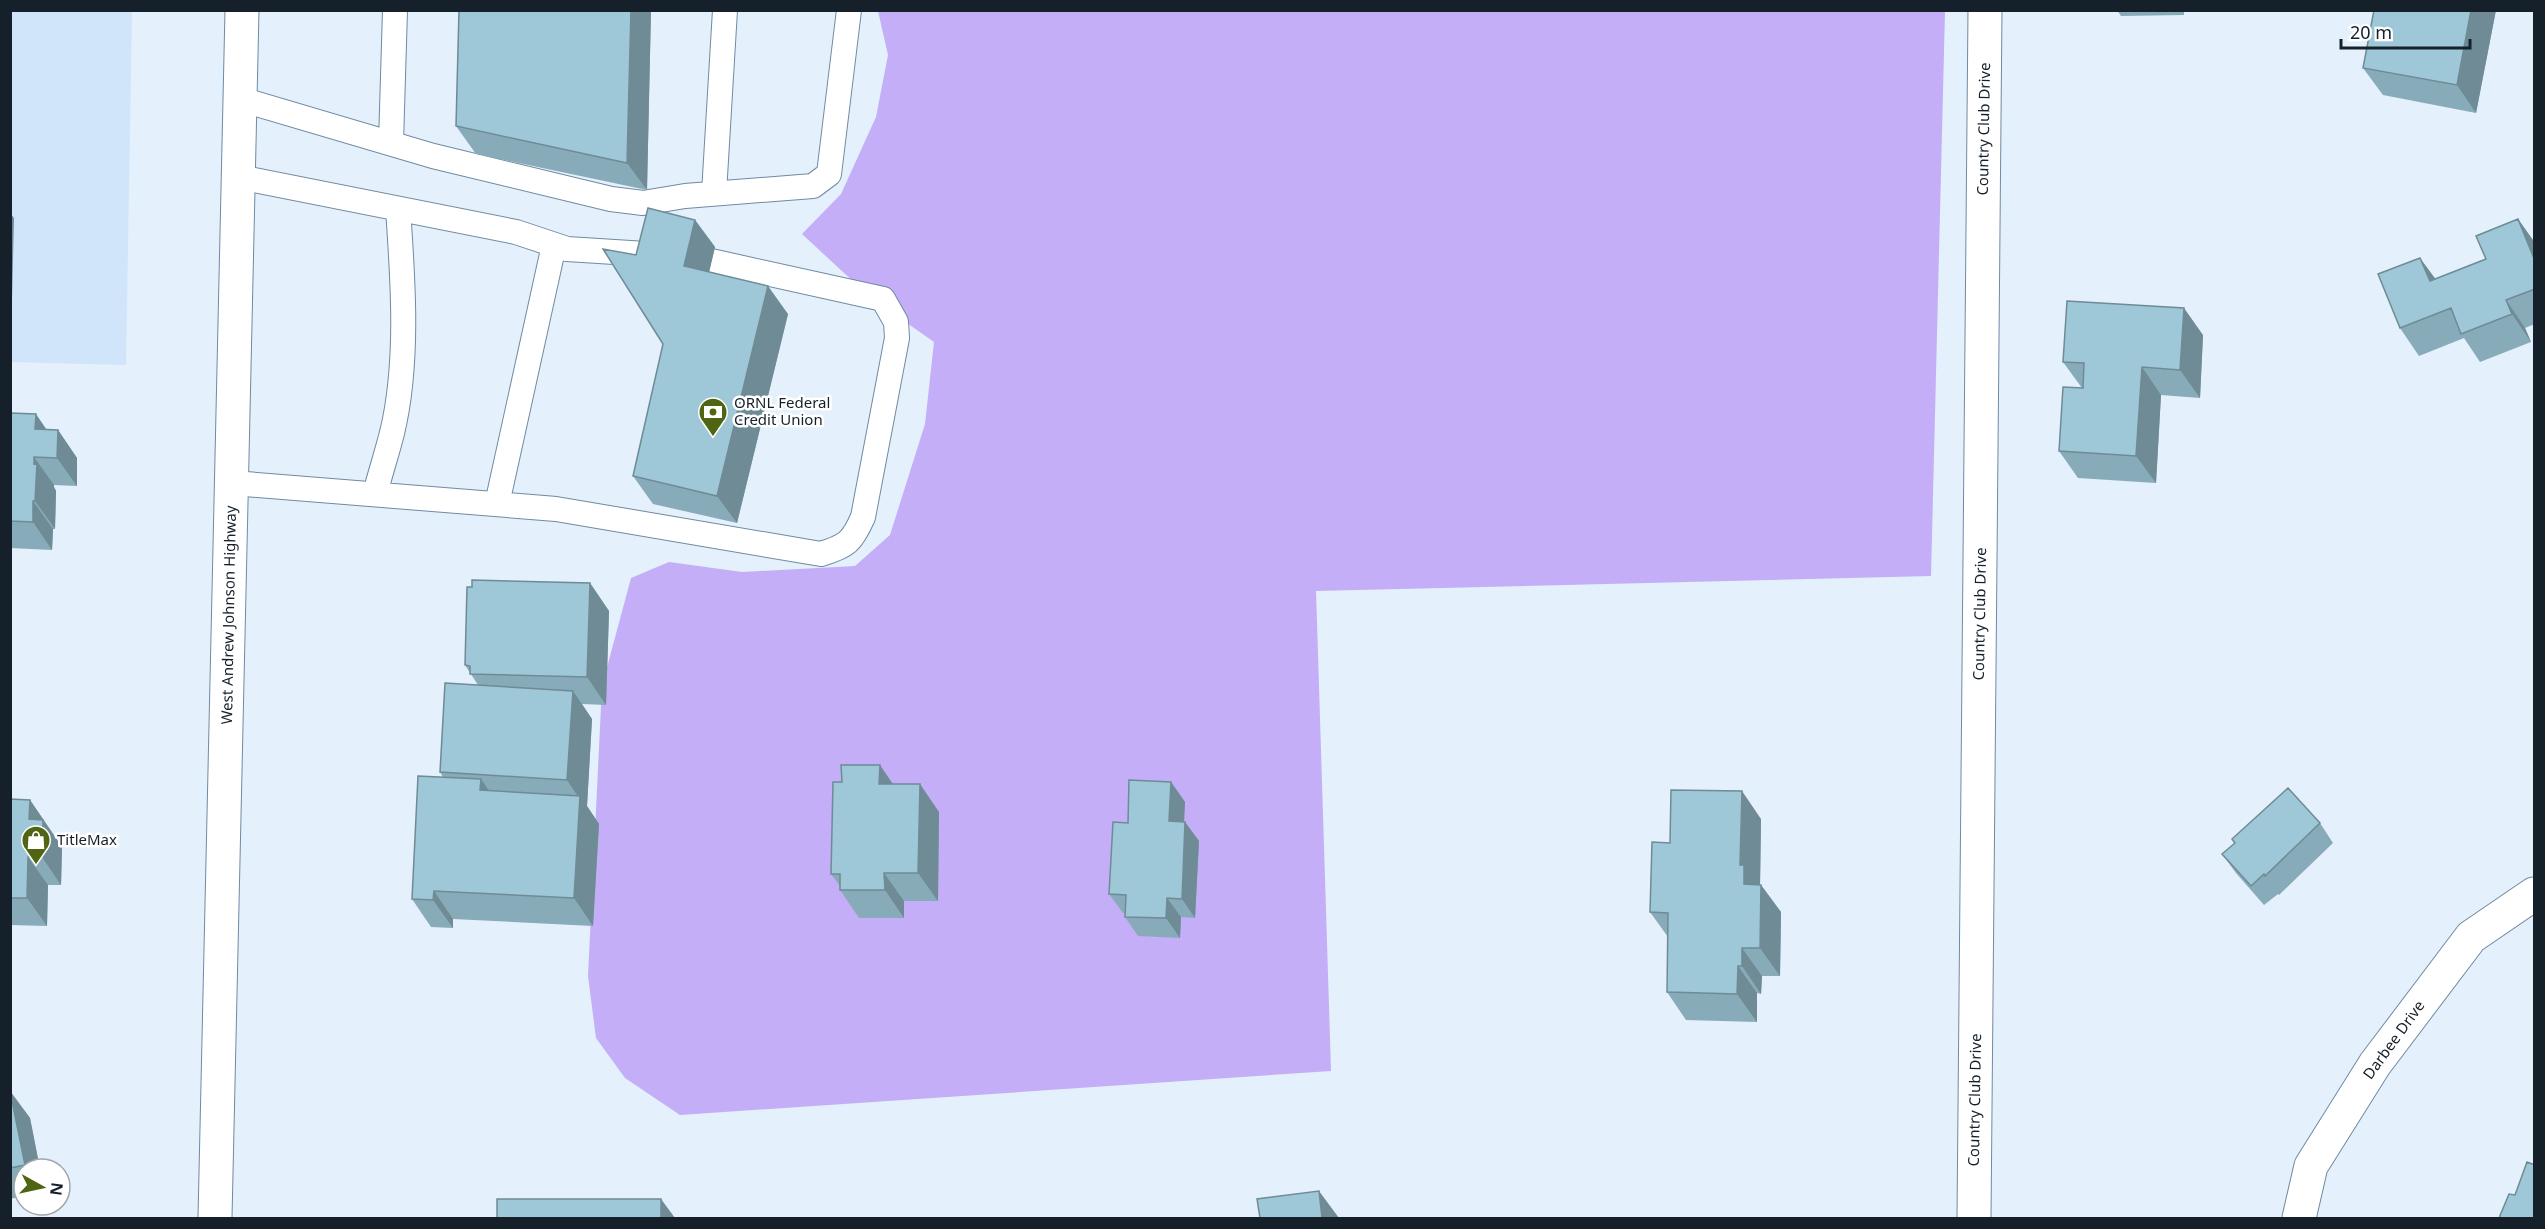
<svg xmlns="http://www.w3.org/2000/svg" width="2545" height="1229" viewBox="0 0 2545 1229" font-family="'Noto Sans',sans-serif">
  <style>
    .built { fill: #d0e5f9 }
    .forest { fill: #c3aef7 }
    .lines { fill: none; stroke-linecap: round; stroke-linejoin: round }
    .service-casing { stroke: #6f8aa3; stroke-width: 26 }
    .minor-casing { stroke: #6f8aa3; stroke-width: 35 }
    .secondary-casing { stroke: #6f8aa3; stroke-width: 35 }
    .service { stroke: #fff; stroke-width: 24 }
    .minor { stroke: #fff; stroke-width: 33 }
    .secondary { stroke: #fff; stroke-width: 33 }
    .wall { fill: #88abb9 }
    .shaded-wall { fill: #6f8b96 }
    .building { fill: #9ec7d7; stroke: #6f8b96; stroke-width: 1.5 }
    .labels { text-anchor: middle; stroke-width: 5; stroke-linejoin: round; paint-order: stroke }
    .street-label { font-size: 15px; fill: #15202a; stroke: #fff }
    .poi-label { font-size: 15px; fill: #15202a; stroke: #fff; text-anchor: start }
  </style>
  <rect width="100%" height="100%" fill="#e4f0fb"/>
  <path class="built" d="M11,11h121l-6,354 -115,-3z"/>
  <path class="forest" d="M878,11h1067l-14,565 -615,15 15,480 -651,44 -55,-37 -29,-40 -8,-62 14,-290 29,-108 38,-16 73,10 113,-6 35,-31 35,-111 9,-82 -64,-45 -68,-63 39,-40 35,-77 12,-62z"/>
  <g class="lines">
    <g class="service-casing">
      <path id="service" d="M240,99l193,57 178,43 32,4 42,-7 128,-10 16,-12 20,-164
        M391,143l4,-133
        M239,177l277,55 51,17 95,6
        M714,193l11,-183
        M233,483l323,26 265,45c26,-8 31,-12 42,-37l34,-179 -1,-16 -13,-23 -172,-38
        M375,494c5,-20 12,-41 17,-61 17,-70 11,-153 6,-224
        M497,504l57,-259"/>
    </g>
    <g class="minor-casing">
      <path id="minor" d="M1974,1218l11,-1208
        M2299,1218l12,-52 64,-102 96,-127 63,-43"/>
    </g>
    <g class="secondary-casing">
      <path id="secondary" d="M215,1218l27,-1208"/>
    </g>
    <use href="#service" class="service"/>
    <use href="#minor" class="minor"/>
    <use href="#secondary" class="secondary"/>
  </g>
  <path class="wall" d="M459,10h192l-4,180 -171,-36 -20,-28z
    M2117,10h67v5l-63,1z
    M2374,10h122l-20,103 -93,-18 -20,-27z
    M2518,219l17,24v81l-10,4 6,14 -51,20 -16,-24 -45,18 -19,-28 86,-69z
    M695,220l20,27 -6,25 79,42 -51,209 -84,-19 -20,-28 30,-132 -27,-89z
    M2203,335l-3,63 -39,-3 -5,88 -78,-5 -19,-27 23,-63 -19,-26z
    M10,413l37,17h11l19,28v28l-23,-1v2l2,4 -1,38h-2l-1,21 -42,-2z
    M590,583l19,28 -3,94 -24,-1 10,15 -5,87 12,18 -6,102 -140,-7v9l-22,-1 -19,-28 31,-122 -3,-5 38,-87 -13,-20z
    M1171,782l14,20 -1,20h1l14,19 -4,77 -14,-1 -1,21 -42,-2 -13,-19v-4h-2l-14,-19 19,-71z
    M893,784l46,28 -1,89h-34v17h-45l-19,-28v-4l-9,-12z
    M10,799l20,1 32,47 -1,38h-13l-1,41 -37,-1z
    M1761,819l-1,66h1l20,27 -1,64h-18l-1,18 -4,-1v29l-71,-2 -19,-28 1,-55 -18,-25z
    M2320,823l13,20 -54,52 -1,-1 -14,11 -28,-32 -14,-19 13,-11 -3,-4z
    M10,1091l20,27 10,51h-16v27l-14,3z"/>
  <path class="shaded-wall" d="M631,10h20l-4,180 -20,-27z
    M2471,10h25l-20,103 -19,-28z
    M10,213l4,5 -2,82 -2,-3z
    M2518,219l17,24v18z
    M695,220l20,27 -11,47 -20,-28z
    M2420,258l20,27 -10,-4z
    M768,286l20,28 -51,209 -20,-27z
    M2506,300l19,28 6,14 -19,-28z
    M2184,308l19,27 -3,63 -20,-28z
    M2142,367l19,28 -5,88 -20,-27z
    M36,414l19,28 -20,-13z
    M58,430l19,28v28l-20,-28z
    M34,457l20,28v2l2,4 -1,38 -20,-28z
    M33,501l20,28 -1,21 -19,-28z
    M590,583l19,28 -3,94 -19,-28z
    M573,691l19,28 -5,87 12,18 -6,102 -19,-28 5,-100 -12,-18z
    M880,765l19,28 -20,-9z
    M481,779l19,28 -20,-17z
    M1171,782l14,20 -2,39 -14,-20z
    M920,784l19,28 -1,89 -20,-28z
    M1742,791l19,28 -1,68 1,-2 20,27 -1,64 -20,-28 -16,-64 -4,-19z
    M30,800l32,47 -1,38 -19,-28 -13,-38z
    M1185,822l14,19 -4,77 -13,-19z
    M28,857l20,28 -1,41 -20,-28z
    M884,873l20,28v17l-19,-28z
    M434,891l19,28v9l-20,-28z
    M1167,898l14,19 -1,21 -14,-20z
    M1742,948l20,28 -1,18 -19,-28z
    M1738,966l19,27v29l-20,-28z
    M10,1091l20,27 10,51h-13l-2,-4z
    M1319,1191l20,27h-17z
    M661,1199l14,19h-14z"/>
  <path class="building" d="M459,10h172l-4,153 -171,-37z
    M2374,10h97l-14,75 -94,-17z
    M648,208l47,12 -11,46 84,20 -51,210 -84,-20 30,-132 -60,-95 33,6z
    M2518,219l17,42v28l-29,11 6,14 -51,20 -10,-26 -51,20 -22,-54 42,-16 10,23 56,-22 -10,-23z
    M2067,301l117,7 -4,62 -38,-3 -6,89 -77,-5 4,-64 20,1 1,-25 -21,-1z
    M10,413l26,1 -1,15 23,1 -1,28 -23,-1v7l3,-1 -2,38h-2v21l-23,-1z
    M472,580l118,3 -3,94 -117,-3v-8l-5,-1 2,-78h5z
    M445,683l128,8 -6,89 -127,-8z
    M841,765h39l-1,19h41l-2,89h-34l1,17h-45v-16h-9l2,-92h9z
    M418,776l63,3 -1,11 100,6 -6,102 -140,-7 -1,9 -21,-1z
    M1129,780l42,2 -2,39 16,1 -3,77 -15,-1 -1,20 -41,-1 1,-22 -17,-1 4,-72 15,1z
    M2288,788l32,35 -55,53 -1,-2 -13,12 -29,-32 13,-11 -3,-4z
    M1671,790l71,1 -2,74h4v19l17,1 -1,63h-18v18h-4l-1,28 -70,-2 1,-79 -18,-1 2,-70 18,1z
    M10,799l20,1 -1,19 14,1 -1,37h-14l-1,41h-17z
    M10,1091l15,74 -15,3z
    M2527,1162l8,3v53h-36l10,-24 6,1z
    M1319,1191l3,27h-62l-3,-19z
    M497,1199h164v19h-164z"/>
  <defs>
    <g id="bank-pin" transform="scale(1.5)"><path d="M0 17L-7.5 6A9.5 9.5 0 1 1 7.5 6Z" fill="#4f6513" stroke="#fff"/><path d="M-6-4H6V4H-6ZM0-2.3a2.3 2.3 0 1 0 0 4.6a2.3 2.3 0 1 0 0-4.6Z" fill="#fff"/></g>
    <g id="shop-pin" transform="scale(1.5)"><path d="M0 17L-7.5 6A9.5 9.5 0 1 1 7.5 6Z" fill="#4f6513" stroke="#fff"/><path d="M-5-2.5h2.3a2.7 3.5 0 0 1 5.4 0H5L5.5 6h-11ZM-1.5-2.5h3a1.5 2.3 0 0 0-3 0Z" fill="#fff"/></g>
  </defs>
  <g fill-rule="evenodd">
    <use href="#bank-pin" x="713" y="412"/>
    <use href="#shop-pin" x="36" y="840"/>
  </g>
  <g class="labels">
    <g class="street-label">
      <text transform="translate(1984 129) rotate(-89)" y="5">Country Club Drive</text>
      <text transform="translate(1980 614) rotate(-89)" y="5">Country Club Drive</text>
      <text transform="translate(229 615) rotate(-89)" y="5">West Andrew Johnson Highway</text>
      <text transform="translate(2394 1040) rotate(-54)" y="5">Darbee Drive</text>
      <text transform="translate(1975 1100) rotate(-89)" y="5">Country Club Drive</text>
    </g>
    <g class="poi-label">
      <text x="734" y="408">ORNL Federal<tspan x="734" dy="17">Credit Union</tspan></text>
      <text x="57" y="845">TitleMax</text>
    </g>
  </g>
  <rect width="2545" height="1229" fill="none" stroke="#15202a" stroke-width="24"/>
  <g transform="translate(42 1187) rotate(98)"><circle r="28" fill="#ffffff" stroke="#a1a6aa" stroke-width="1.5"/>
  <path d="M0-4.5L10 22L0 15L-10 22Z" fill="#4f6513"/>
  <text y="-9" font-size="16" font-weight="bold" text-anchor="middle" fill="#15202a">N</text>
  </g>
  <path d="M2341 39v9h129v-9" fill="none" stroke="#15202a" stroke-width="3"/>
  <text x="2350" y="39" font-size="18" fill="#15202a" stroke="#ffffff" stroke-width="4.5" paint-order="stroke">20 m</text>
</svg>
